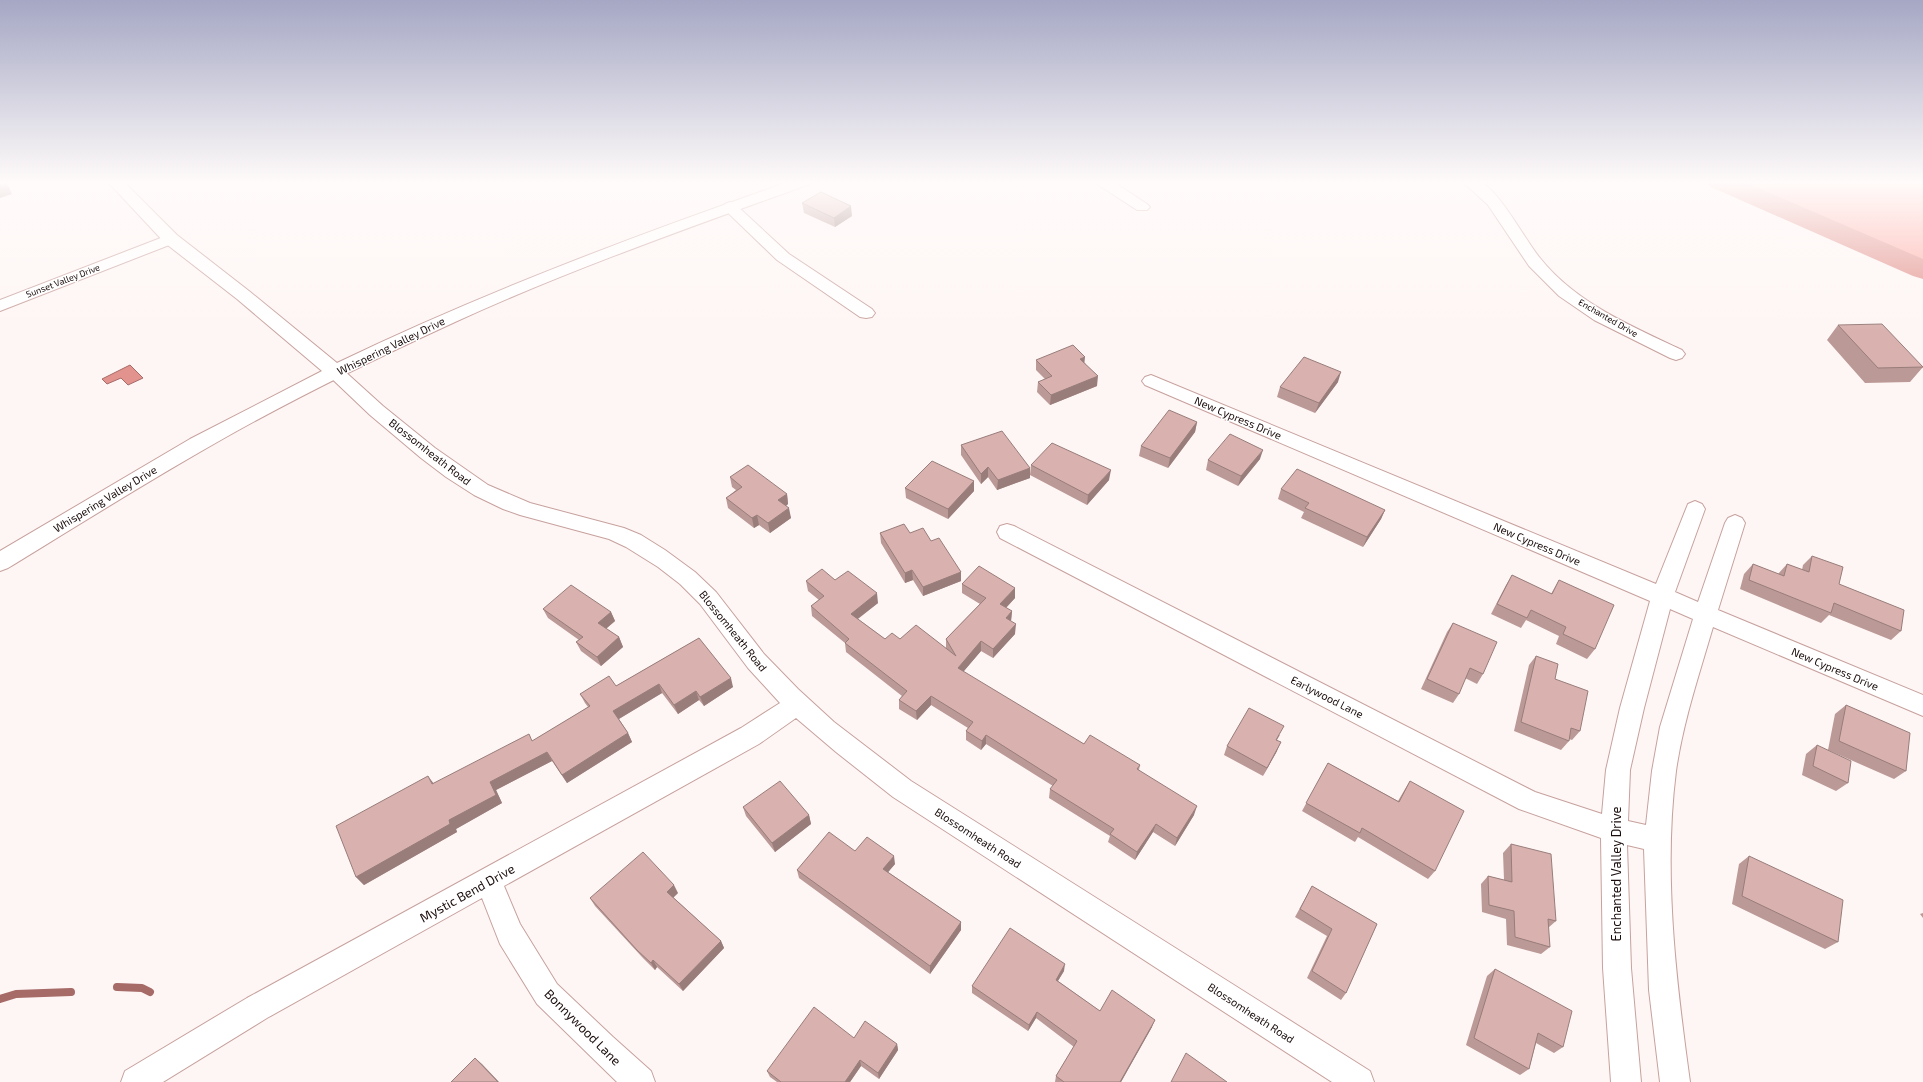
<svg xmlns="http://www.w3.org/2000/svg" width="1923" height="1082" viewBox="0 0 1923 1082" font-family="'Exo 2',sans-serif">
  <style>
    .forest { fill: #fdaca6 }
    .water { fill: #e2938e; stroke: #a66a67 }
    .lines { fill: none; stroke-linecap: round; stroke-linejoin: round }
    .stream { stroke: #a66a67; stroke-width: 8 }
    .river { fill: #e2938e; fill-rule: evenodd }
    .minor-casing { stroke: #c7a19d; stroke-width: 2 }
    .tertiary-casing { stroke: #c7a19d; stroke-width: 2 }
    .minor { fill: #fff; fill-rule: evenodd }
    .tertiary { fill: #fff; fill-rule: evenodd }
    .wall { fill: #bb9996 }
    .shaded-wall { fill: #987d7a }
    .building { fill: #d9b2af; stroke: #987d7a }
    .labels { text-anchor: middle; stroke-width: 3; stroke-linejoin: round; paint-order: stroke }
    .far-street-label { font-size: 9px; fill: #190c0b; stroke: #fff }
    .street-label { font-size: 11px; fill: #190c0b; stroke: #fff }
    .near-street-label { font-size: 13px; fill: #190c0b; stroke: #fff }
  </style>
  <rect width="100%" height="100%" fill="#fef6f5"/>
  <path class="forest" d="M1720,181h203v89z"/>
  <path class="water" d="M130,365l13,13 -15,7 -7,-7 -14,6 -5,-5z"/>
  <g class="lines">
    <path class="stream" d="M117,987l25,1 8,4
      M0,999l16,-5 55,-2"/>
    <path class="river" d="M1707,181h35l181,78v20l-10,-3 -202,-89z"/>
    <g class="minor-casing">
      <path id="minor" d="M1095,181h17l35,23 3,3 -3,3h-10l-40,-26z
        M1462,181c5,0 10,-1 15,0 20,4 49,61 63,77 36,45 91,68 142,92l3,4 -3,4 -6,2 -6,-2 -76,-38 -35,-24 -30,-30 -41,-61z
        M730,202l5,2 54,50 83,55 3,4 -3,4 -6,1 -6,-1 -83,-57 -52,-50 -3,-3 3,-3z
        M171,234l6,2 2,3 -2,3 -177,69v-11z
        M335,366l6,2 42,38 52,42 53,37 42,18 94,25 17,7 24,15 30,22 21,20 48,62 34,35 36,33 77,59 459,290 4,11h-42l-439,-285 -57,-45 -40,-34 -37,26 -255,142 16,38 37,60 56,53 38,34 4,11h-38l-80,-78 -37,-60 -18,-46 -215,120 -104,64h-42l4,-11 122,-73 494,-270 39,-25 -32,-35 -48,-64 -20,-20 -22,-17 -32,-20 -17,-8 -89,-24 -17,-6 -29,-14 -28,-18 -25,-19 -51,-43 -41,-39 -3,-4 3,-4z
        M1151,375l505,209 32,-80 7,-3 7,3 3,5 -30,83 23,10 27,-79 3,-5 7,-3 7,3 3,5 -27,87 205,85v21l-210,-89c-14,48 -30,95 -37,144 -13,101 0,210 14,311h-30l-11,-92 -5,-141 -17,-4 4,123 10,114h-30l-8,-114 -2,-130 -82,-29 -519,-271 -3,-6 3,-6 7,-2 7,2 521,266 67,22 4,-44 14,-62 30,-107 -505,-216 -3,-4 3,-4zM1670,609l23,10 -33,108 -8,44 -6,54 -18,-4 2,-51 14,-62z"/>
    </g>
    <g class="tertiary-casing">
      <path id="tertiary" d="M107,181h16l54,54 72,56 88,72c147,-71 300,-128 454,-182h22l-3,3c-119,43 -239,85 -355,138 -74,34 -148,70 -220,110 -77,43 -152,90 -227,136l-8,3v-20l190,-112 132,-68 -85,-72 -72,-56z"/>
    </g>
    <use href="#minor" class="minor"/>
    <use href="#tertiary" class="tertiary"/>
  </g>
  <path class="wall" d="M802,203l50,13 -17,11 -31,-14z
    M1838,325l85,42 -13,15 -45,1 -38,-43z
    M1036,360l49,3 12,23 -47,19 -13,-13 1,-10 7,-3 -9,-9z
    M1338,382l-23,31 -38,-16 3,-10z
    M1197,422l-2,10 -27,36 -29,-12 2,-10z
    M961,445l69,23v10l-33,12 -9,-13 -7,7 -20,-29z
    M1260,459l-22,27 -32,-16 2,-10z
    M1031,465l78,15 -22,25 -57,-30z
    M730,477l57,17 1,10 -2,2 5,12 -21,15 -11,-8 -5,3 -26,-20 -2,-10 10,-8 -4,-3z
    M974,481v10l-26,28 -42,-21 -1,-10z
    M1281,489l104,21 -4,9 -18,28 -62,-29 3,-6 -26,-13z
    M880,533h30l21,8 30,31v9l-38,15 -10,-16 -8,3 -24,-40z
    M1812,556l27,28 62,47 -10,9 -62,-25 -8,8 -81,-34 4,-15 9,-10 25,10 9,-10 15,6 1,-5z
    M1512,575l39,19 8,-14 36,69 -8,10 -31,-15 3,-8 -33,-16 -5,8 -30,-14 15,-29z
    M835,580l43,23 -20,16 27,20h15l46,9v-9l34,-35 -18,-11v-9l53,14 -9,10 6,3 -1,10 4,13 -22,24 -12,-7 -18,21 121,72 56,21 -1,5 55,45 -19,31 -22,-14 -18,28 -27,-18 2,-6 -61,-38 1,-9 3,-3 -67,-42 -5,6 -15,-10v-9l2,-3 -37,-23 -14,15 -18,-11v-9l3,-4 -56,-44 -1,-9 -33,-27 -1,-10 8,-6 -11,-9 -2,-10z
    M543,609l68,3 4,9 -9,8 13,8 4,10 -22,19 -20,-15 -5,-9 3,-2 -31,-22z
    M1453,623l30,51 -6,10 -12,-6 -6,16 -6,9 -32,-14 26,-57z
    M699,638l34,49 -29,19 -5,-6 -21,14 -16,-21 -43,26 9,14 4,9 -65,41 -15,-22 -56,29 6,13 -46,26 1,3 -93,53 -8,-8 78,-94 99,-42 55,-34 -3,-4 -5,-9 36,-8z
    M1536,656l19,23 25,52 -8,9 -3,-1v2l-8,9 -47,-19 15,-66z
    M1846,705l60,66 -12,8 -66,-29 7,-36z
    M1280,735l-3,5v11l-14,25 -39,-21 3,-9z
    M1817,745l31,38 -12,8 -34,-16 4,-21z
    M1328,763l70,38 7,-12 5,-8 25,90 -7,8 -70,-42 -3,5 -53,-31z
    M743,807l66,8 2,9 -36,28 -29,-36z
    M1511,844l45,77 -8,7 2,19 -9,7 -34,-9 -1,-26 -24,-7 -1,-28 7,-8 16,4 -1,-27z
    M855,851l40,13 -7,8 73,50v8l-31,44 -131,-96 -2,-8z
    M1749,856l89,86 -13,7 -93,-45 7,-40z
    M1312,886l65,38 -31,69 -5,7 -34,-22 20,-42 -32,-19z
    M678,893l-5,4 48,44 3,7 -41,43 -26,-24 -2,3 -13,-13 -47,-51 -5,-8z
    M1923,913v5l-3,-4z
    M1495,969l68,78 -9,6 -18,-10 -7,26 -9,6 -54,-30 21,-69z
    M1064,971l-6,10 42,30 52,16 -31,55h-66l1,-6 18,-29 -38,-29 -8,13 -56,-38v-7z
    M854,1038l43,6 1,6 -19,29 -18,-13 -11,16h-73l-7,-5 -3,-6z"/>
  <path class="shaded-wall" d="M3,181h3l6,13 -12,4v-12z
    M851,206l1,10 -17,11 -1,-9z
    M1085,357l-1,10 -4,-8z
    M1341,372l-3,10 -23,31 4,-10z
    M1098,376l-1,10 -47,19 1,-10z
    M1197,422l-2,10 -27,36 2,-10z
    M1263,450l-3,9 -22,27 3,-10z
    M988,467v10l-7,7v-10z
    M1030,468v10l-33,12 1,-10z
    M1111,470l-2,10 -22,25 1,-10z
    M974,481v10l-26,28v-10z
    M787,494l1,10 -8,6 -2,-10z
    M789,508l2,10 -21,15 -2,-10z
    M1385,510l-4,9 -18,28 4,-10z
    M757,515l2,10 -5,3 -2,-10z
    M912,570l1,10 -8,3v-10z
    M961,572v9l-38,15v-9z
    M1015,588v10l-15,16v-10z
    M877,593l1,10 -26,20 -1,-9z
    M1012,611l-1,10 -6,7 1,-10z
    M611,612l4,9 -13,11 -4,-9z
    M1016,624l-1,10 -22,24v-9z
    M619,637l4,10 -22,19 -4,-9z
    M981,641v10l-23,27v-10z
    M731,678l2,9 -29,19 -4,-9z
    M659,684l3,9 -45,27 -4,-9z
    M696,691l3,9 -21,14 -4,-9z
    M931,696v9l-14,15 -1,-9z
    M628,733l4,9 -65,41 -5,-8z
    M986,735v9l-5,6 1,-9z
    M1281,742l-4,9 -14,25 4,-8z
    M547,752l5,9 -56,29 6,13 -46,26 1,3 -93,53 -8,-8 93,-57 41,-38z
    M428,776l6,8h-2z
    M1197,806l-3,9 -19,31 2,-8z
    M809,815l2,9 -36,28 -3,-9z
    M1156,824l-3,8 -18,28 2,-8z
    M894,856l1,8 -11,13 -1,-8z
    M674,885l4,8 -7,7 -4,-8z
    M961,922v8l-31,44v-8z
    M721,941l3,7 -41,43 -4,-7z
    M653,960l4,7 -2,3 -4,-7z
    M1065,964l-1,7 -10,16 2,-7z
    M1037,1012l-1,6 -8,13 1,-6z
    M1155,1020l-3,7 -31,55h-1z
    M897,1044l1,6 -19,29 -1,-6z
    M475,1058l7,6 17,18h-1z
    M860,1060l1,6 -11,16h-5z"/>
  <path class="building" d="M0,181h3l2,4 -5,1z
    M821,192l30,14 -17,12 -32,-15z
    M1882,324l41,43 -45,1 -40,-43z
    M1073,345l12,12 -5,2 18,17 -47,19 -13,-13 14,-6 -16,-16z
    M1304,357l37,15 -22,31 -39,-16z
    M1169,410l28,12 -27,36 -29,-12z
    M1002,431l28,37 -32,12 -10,-13 -7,7 -20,-29z
    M1230,434l33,16 -22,26 -33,-16z
    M1052,443l59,27 -23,25 -57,-30z
    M932,461l42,20 -26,28 -43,-21z
    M748,465l39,29 -9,6 11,8 -21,15 -11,-8 -5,3 -26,-20 16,-11 -12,-10z
    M1297,469l88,41 -18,27 -62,-29 4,-5 -28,-14z
    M904,524l6,9 13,-5 8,13 8,-3 22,34 -38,15 -11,-17 -7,3 -25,-40z
    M1812,556l31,11 -4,17 65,26 -3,21 -67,-28 -3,10 -82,-33 4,-16 31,12 3,-12 22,8z
    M979,566l36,22 -15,16 12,7 -6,7 10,6 -23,25 -12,-8 -23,27 126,76 6,-9 50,30 -3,4 60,37 -20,32 -21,-14 -19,28 -27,-18 4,-5 -64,-40 7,-9 -71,-45 -4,6 -16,-10 7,-9 -42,-26 -15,15 -17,-11 8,-9 -62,-48 4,-4 -38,-33 13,-10 -18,-15 16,-12 13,11 13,-9 29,22 -26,21 34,25 7,-6 8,6 16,-14 40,31 -10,-17 40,-41 -24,-14z
    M1512,575l40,19 7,-14 55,25 -19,44 -32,-15 3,-7 -35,-17 -4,8 -30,-14z
    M571,585l40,27 -13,11 21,14 -22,20 -21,-15 7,-5 -40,-28z
    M1453,623l44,19 -14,32 -13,-6 -11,26 -32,-15z
    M699,638l32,40 -31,19 -4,-6 -22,14 -15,-21 -46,27 15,22 -66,42 -15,-23 -57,30 6,13 -47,25 1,4 -94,53 -20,-51 92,-50 4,8 97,-50 3,7 58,-35 -10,-12 29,-18 7,10z
    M1536,656l22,8 -3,15 33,12 -8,40 -9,-3 -2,13 -48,-19z
    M1846,705l64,28 -4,38 -67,-30z
    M1249,708l35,18 -8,14 5,2 -14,26 -40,-22z
    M1817,745l34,16 -3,22 -35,-17z
    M1328,763l71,39 11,-21 54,30 -29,60 -73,-43 -2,5 -54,-30z
    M780,781l29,34 -37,28 -29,-36z
    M829,832l26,19 12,-14 27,19 -11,13 78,53 -31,44 -133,-96z
    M1511,844l40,10 5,67 -8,-2 2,28 -35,-10 -1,-26 -25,-6 -1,-29 24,6z
    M643,852l31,33 -7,7 54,49 -42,43 -26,-24 -2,3 -14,-13 -47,-52z
    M1749,856l94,44 -5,42 -96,-46z
    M1312,886l65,38 -31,69 -34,-22 20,-42 -32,-20z
    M1010,928l55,36 -9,16 44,31 12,-21 43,30 -35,62h-56l-8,-6 21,-35 -40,-29 -8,13 -57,-39z
    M1495,969l77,42 -9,36 -25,-14 -9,36 -55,-31z
    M814,1007l40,31 11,-17 32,23 -19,29 -18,-13 -15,22h-64l-14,-11z
    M1186,1053l41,29h-56z
    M475,1058l23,24h-47z"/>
  <linearGradient id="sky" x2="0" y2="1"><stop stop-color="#a5a7c4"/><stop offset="0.55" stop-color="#fffbfa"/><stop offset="1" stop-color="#fffbfa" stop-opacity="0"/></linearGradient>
  <rect width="1923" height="332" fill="url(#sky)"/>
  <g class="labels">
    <g class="far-street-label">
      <text transform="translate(63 281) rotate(-21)" y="3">Sunset Valley Drive</text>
      <text transform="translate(1608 318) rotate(30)" y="3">Enchanted Drive</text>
    </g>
    <g class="street-label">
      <text transform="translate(391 346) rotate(-26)" y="4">Whispering Valley Drive</text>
      <text transform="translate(1238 418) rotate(23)" y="4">New Cypress Drive</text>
      <text transform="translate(430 452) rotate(38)" y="4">Blossomheath Road</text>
      <text transform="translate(105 499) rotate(-31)" y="4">Whispering Valley Drive</text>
      <text transform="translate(1537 544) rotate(23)" y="4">New Cypress Drive</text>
      <text transform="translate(733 631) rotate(51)" y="4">Blossomheath Road</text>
      <text transform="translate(1835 669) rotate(23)" y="4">New Cypress Drive</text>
      <text transform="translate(1327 697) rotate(27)" y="4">Earlywood Lane</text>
      <text transform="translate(978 838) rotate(33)" y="4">Blossomheath Road</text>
      <text transform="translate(1251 1013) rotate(33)" y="4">Blossomheath Road</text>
    </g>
    <g class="near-street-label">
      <text transform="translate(1616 874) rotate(-90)" y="5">Enchanted Valley Drive</text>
      <text transform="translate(467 893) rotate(-29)" y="5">Mystic Bend Drive</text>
      <text transform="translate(583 1027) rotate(45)" y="5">Bonnywood Lane</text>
    </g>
  </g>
</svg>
